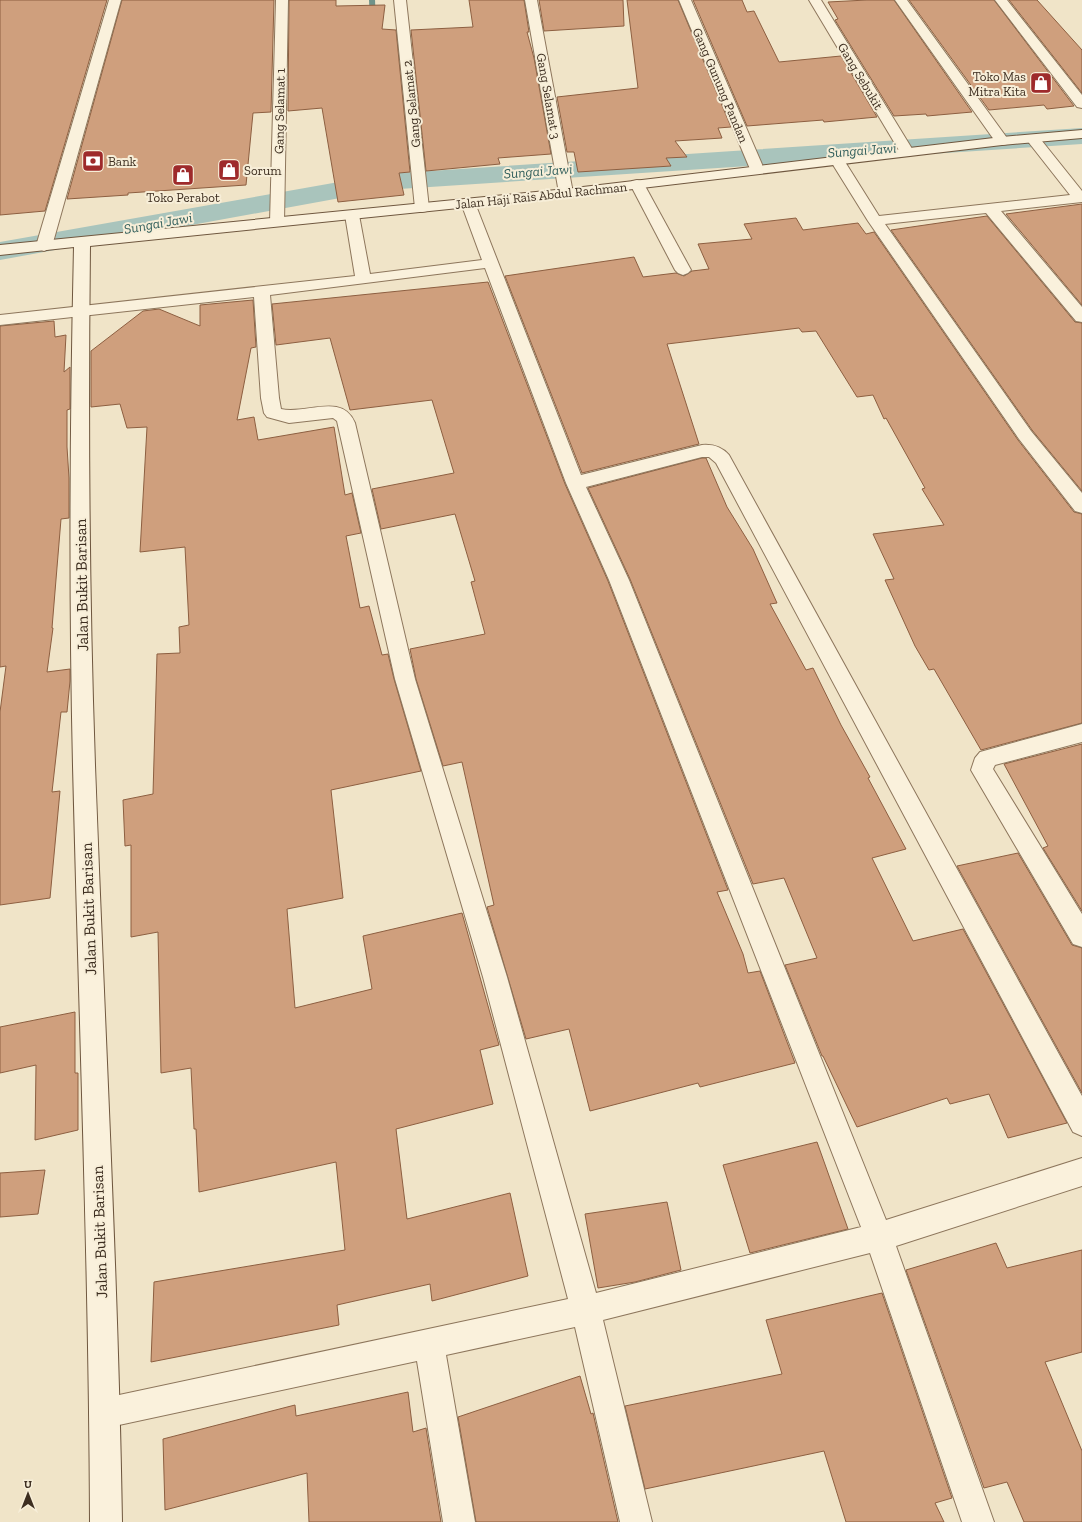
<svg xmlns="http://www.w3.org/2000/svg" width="1082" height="1522" viewBox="0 0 1082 1522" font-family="'Zilla Slab',serif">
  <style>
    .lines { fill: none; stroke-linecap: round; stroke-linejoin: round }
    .stream { fill: #6f938a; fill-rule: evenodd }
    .canal { fill: #a9c4bc; fill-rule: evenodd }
    .building { fill: #cf9f7d; stroke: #8d5f41 }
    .lane-casing { stroke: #8d765c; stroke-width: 2 }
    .street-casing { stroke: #8d765c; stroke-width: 2 }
    .secondary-casing { stroke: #6f573f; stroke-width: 2 }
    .lane { fill: #faf1dc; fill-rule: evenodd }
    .street { fill: #faf1dc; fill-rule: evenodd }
    .secondary { fill: #faf1dc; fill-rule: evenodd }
    .labels { text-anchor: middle; stroke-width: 4; stroke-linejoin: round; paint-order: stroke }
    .far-street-label { font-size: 13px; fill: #3d2e20; stroke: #f7eed8 }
    .far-poi-label { font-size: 13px; fill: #3d2e20; stroke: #f7eed8; text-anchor: start }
    .far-water-label { font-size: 14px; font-style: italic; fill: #2f5d5a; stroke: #f7eed8 }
    .street-label { font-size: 16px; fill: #3d2e20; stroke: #f7eed8 }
  </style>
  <rect width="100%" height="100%" fill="#f0e4c8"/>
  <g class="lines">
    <path class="stream" d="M369,0h6l1,21 -3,2 -3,-2z"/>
    <path class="canal" d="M1082,128v16l-698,46 -384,70v-18l384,-68z"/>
  </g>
  <path class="building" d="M0,0h107l-62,211 -45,4z
    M122,0h152l-3,112 -18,1 -7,72 -118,8v2l-61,4z
    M289,0h47v6l49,-1 -3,24 14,1 14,142 -11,1 5,22 -66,7 -16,-94 -34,3z
    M469,0h55l5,32h-2l7,26 17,96 -53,4 2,6 -74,7 -15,-141 62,-3z
    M539,0h84l1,26 -80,5z
    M627,0h51l53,127 -13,1 4,10 -47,3 12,16 -21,1 5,8 -93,6 -4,-20h-7l-10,-55 81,-9z
    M693,0h49l5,12 7,-1 25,51 62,-6 36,61 -53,5 -1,-2 -76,6z
    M867,0h27l78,112 -45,4 -1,-2 -32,2 -59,-96 3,-1 -10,-17z
    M909,0h85l80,106 -27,3 -3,-4 -55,5z
    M1009,0h28l45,50v43z
    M1082,204v101l-76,-91z
    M987,216l88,106 7,1v168l-50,-61 -141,-200z
    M796,218l7,12 55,-7 8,11 8,-2 144,208 56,72 8,2v209l-101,27 -47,-81 -5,1 -14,-24 -30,-66 9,-1 -21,-45 71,-9 -22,-36 3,-1 -39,-70 -2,1 -11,-24 -16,2 -41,-66 -14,1 -3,-4 -132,16 32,100 -117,29 -77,-197 129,-19 9,20 33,-4 8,3 8,-5 17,-2 -11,-25 54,-5 -8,-15z
    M488,282l77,202 43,97 120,309 -11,2 26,62 5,19 12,-2 35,92 -95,24 -2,-4 -108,28 -21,-82 -43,10 -39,-132 7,-2 -32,-143 -19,4 -27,-87 -6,-30 75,-15 -14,-52 4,-1 -20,-67 -74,15 -9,-40 82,-16 -22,-73 -82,10 -20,-72 -54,7 -4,-41z
    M253,300l3,47 -5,1 -14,72 17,-3 4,23 76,-13 11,68 7,-2 9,40 -15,3 14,72 9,-2 13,49 6,-1 6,25 27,92 -90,19 12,108 -56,11 8,99 77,-19 -9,-53 99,-23 37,132 -19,5 13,54 -97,25 11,90 103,-26 18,83 -96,25 -2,-17 -93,21 2,20 -188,37 3,-80 191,-32 -9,-88 -137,30 -3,-63h-2l-3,-61 -30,5 -3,-141 -27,5v-92l-6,1 -2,-46 30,-6 4,-140 23,-1 -1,-26 10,-2 -4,-78 -45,5 7,-125 -20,1 -7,-24 -29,3v-56l52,-40 16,-2 41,17v-21z
    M54,321l1,16 11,-2 -2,37 6,-5v42l-3,1v37l2,31v40l-8,1 -9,109h1l-6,44 23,-3v12l-3,31h-6l-9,80 8,-1 -10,107 -50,7v-193l6,-46 -6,1v-341z
    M702,458h4l21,49 26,42 24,54 -7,1 36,66 7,-2 28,57 29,52 -2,1 38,71 -34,9 41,83 50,-12 104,194 -59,15 -19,-44 -39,10 -3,-6 -90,29 -34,-71h-1l-37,-91 32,-7 -33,-80 -31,6 -123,-305 -42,-91z
    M1082,744v167l-39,-63 5,-2 -44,-82z
    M1018,853l54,92 10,3v145l-125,-227z
    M75,1012v61h3v57l-43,10 1,-75 -36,8v-46z
    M817,1142l31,87 -98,24 -27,-88z
    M45,1170l-7,44 -38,3v-44z
    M667,1202l14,68 -46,12 -37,6 -13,-74z
    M996,1243l11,25 75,-18v102l-37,10 37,89v71h-58l-17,-40 -23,6 -78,-218z
    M882,1293l70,205 -17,5 9,19h-98l-22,-71 -179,38 -20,-83 157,-32 -16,-54z
    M580,1376l11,38 2,-1 25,109h-142l-18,-105z
    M408,1392l5,40 13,-4 15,94h-132l-2,-49 -142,37 -2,-71 132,-34 1,11z"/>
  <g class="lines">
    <g class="lane-casing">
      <path id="lane" d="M637,180l5,1 2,3 47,86 -3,3 -5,2 -5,-2 -3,-3 -45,-86 2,-3z"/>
    </g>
    <g class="street-casing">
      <path id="street" d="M109,0h12l-69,246 -3,3 -5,2 -5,-2 -3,-3z
        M276,0h12l-4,222 -2,3 -5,1 -5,-1 -2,-3z
        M394,0h12l23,208 -2,3 -5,1 -5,-1 -2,-3z
        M525,0h12l36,193 -2,3 -5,1 -5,-1 -2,-3z
        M679,0h12l73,169 -2,3 -5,1 -5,-1 -2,-3z
        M809,0h12l93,152 -2,3 -5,1 -5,-1 -2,-3z
        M895,0h12l100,138 2,3 -2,3 -5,1 -5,-1z
        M995,0h12l75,95v13l-5,-1z
        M1033,135l5,1 44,55v11l-81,9 81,96v15l-6,-1 -90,-108 -101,11 146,207 51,62v20l-7,-2 -56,-72 -151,-218 -38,-61 2,-3 5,-1 5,1 37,59 191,-21 -44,-56 2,-3z
        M468,199l5,1 2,3 106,272 121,-30c11,-1 20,2 27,10l353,641v40l-9,-4 -357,-669 -7,-6h-7l-116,30 43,93 257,640 196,-62v28l-186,60 98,276h-32l-92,-269 -267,67 49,202h-32l-45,-195 -129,28 29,167h-32l-26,-161 -312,67 -11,-4 -4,-11 4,-11 11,-4 463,-99 -85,-322 -88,-298 -58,-258 -4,-3 -44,5 -22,-6 -3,-4 -3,-15 -7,-101 -254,28v-10l355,-39 -10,-61 2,-3 5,-1 5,1 2,3 11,59 112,-14 -21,-57 2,-3zM485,268l81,215 43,97 252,647 -265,66 -89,-316 -92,-298 -60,-256c-13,-31 -49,-8 -74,-14l-2,-11 -9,-103z
        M1082,724v18l-87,23 -2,4 89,145v33l-9,-3 -102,-174 4,-12 5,-6z"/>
    </g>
    <g class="secondary-casing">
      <path id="secondary" d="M1082,130v8l-80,7 -436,52 -476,49c-2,173 -1,346 5,519 9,252 23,505 27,757h-32c-1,-252 -11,-504 -17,-756 -4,-173 -3,-346 1,-519l-74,8v-10l566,-56 436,-52z"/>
    </g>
    <use href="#lane" class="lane"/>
    <use href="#street" class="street"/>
    <use href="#secondary" class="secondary"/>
  </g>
  <defs>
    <g id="shop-square" transform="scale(1.15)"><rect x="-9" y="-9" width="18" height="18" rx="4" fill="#9e2a2b" stroke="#f7eed8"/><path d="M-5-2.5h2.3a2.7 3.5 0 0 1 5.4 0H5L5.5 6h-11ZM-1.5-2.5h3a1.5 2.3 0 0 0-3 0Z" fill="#fff"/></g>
    <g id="bank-square" transform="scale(1.15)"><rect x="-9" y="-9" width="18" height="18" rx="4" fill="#9e2a2b" stroke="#f7eed8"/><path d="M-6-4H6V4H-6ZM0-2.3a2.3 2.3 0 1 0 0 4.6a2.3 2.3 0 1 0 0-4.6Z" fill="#fff"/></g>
  </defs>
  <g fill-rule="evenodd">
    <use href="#shop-square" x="1041" y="83"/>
    <use href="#bank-square" x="93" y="161"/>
    <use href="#shop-square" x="229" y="170"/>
    <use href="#shop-square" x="183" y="175"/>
  </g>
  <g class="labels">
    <g class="far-street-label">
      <text transform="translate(861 76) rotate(59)" y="5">Gang Sebukit</text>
      <text transform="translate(721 85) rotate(67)" y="5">Gang Gunung Pandan</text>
      <text transform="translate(549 96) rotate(80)" y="5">Gang Selamat 3</text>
      <text transform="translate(411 104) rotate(-96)" y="5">Gang Selamat 2</text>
      <text transform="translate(279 111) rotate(-89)" y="5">Gang Selamat 1</text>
      <text transform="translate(541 195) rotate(-6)" y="5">Jalan Haji Rais Abdul Rachman</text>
    </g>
    <g class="far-poi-label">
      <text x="1026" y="81" text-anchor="end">Toko Mas<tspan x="1026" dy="15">Mitra Kita</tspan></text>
      <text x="108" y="166">Bank</text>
      <text x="244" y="175">Sorum</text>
      <text x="183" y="202" text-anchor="middle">Toko Perabot</text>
    </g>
    <g class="far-water-label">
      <text transform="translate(862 150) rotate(-4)" y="5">Sungai Jawi</text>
      <text transform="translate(538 171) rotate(-4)" y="5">Sungai Jawi</text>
      <text transform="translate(158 223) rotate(-10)" y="5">Sungai Jawi</text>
    </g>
    <g class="street-label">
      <text transform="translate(81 585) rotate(-91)" y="6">Jalan Bukit Barisan</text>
      <text transform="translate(88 909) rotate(-92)" y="6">Jalan Bukit Barisan</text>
      <text transform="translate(99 1232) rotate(-92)" y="6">Jalan Bukit Barisan</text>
    </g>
  </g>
  <g transform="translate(28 1494)" stroke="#f7eed8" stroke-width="3" paint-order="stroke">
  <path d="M0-3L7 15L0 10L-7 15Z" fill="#3d2e20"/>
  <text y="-6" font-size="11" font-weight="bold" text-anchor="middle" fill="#3d2e20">U</text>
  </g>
</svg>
